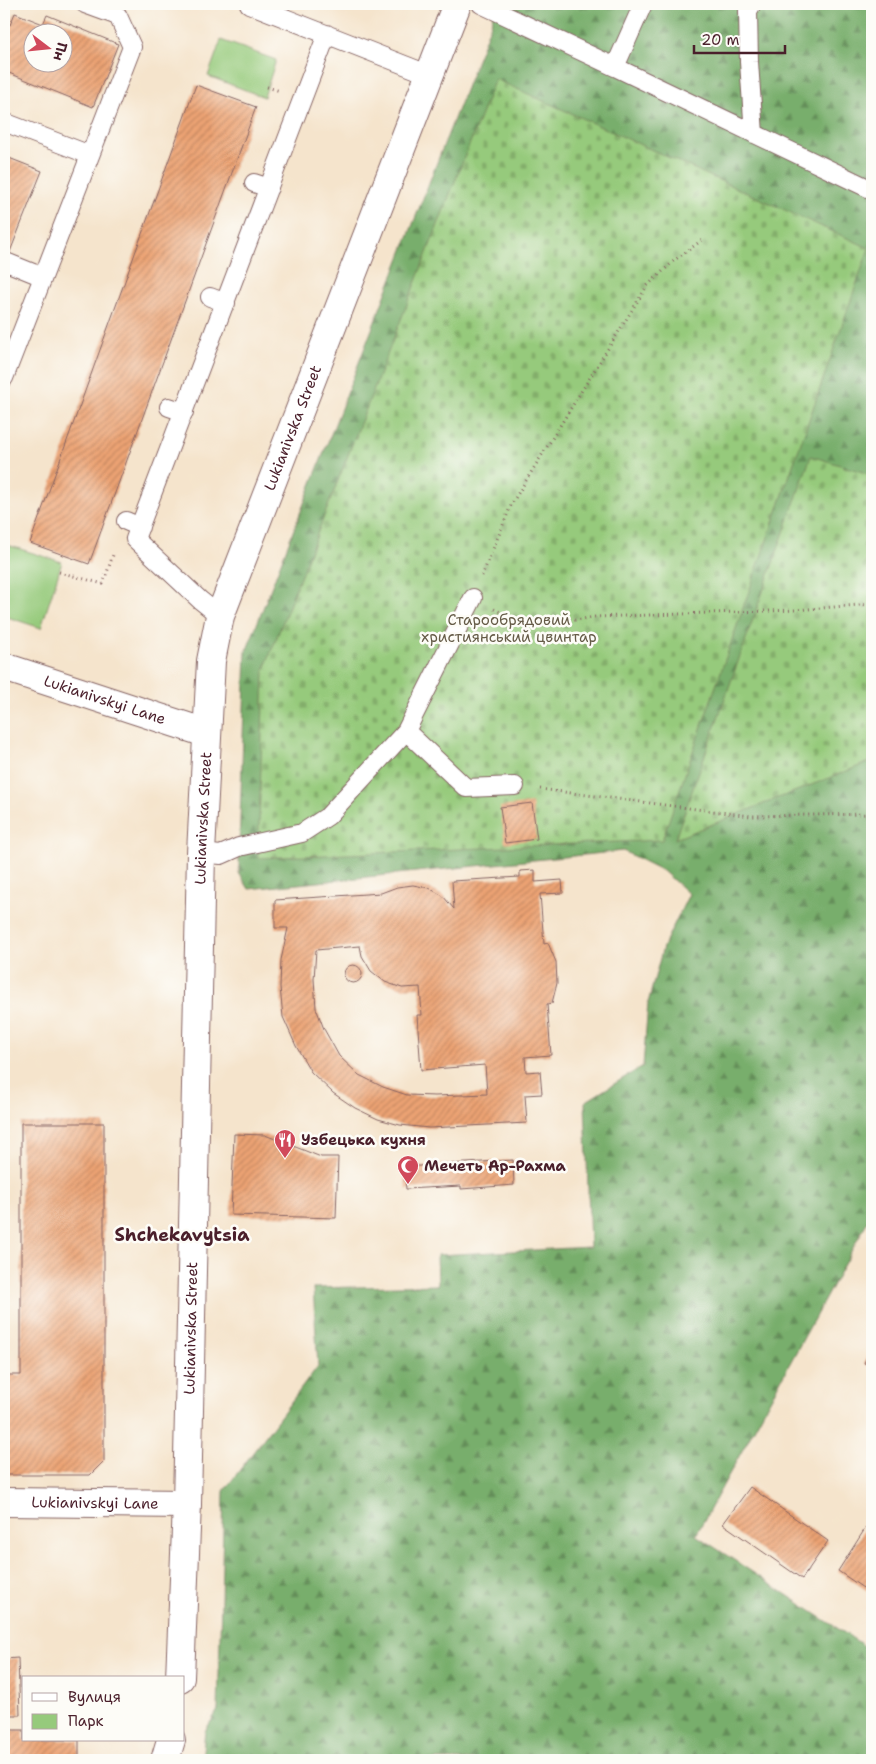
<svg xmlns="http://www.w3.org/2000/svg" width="876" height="1764" viewBox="0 0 876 1764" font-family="'Shantell Sans',sans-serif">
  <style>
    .forest { fill: url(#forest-firs); stroke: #61664c }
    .cemetery { fill: url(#cemetery-stones); stroke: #707454 }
    .park { fill: #96ca7c; stroke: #707454 }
    .building { fill: url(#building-hatch); fill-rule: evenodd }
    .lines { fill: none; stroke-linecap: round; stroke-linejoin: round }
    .lane-casing { stroke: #866463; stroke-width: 20 }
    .street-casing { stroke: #866463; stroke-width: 30 }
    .path { stroke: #866463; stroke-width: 3; stroke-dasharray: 1 4; stroke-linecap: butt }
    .lane { stroke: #fff; stroke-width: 18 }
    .street { stroke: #fff; stroke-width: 28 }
    .labels { text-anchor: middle; stroke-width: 5; stroke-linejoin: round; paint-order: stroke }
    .street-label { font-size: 15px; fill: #4a1f2b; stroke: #fdfcf7 }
    .park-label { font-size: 15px; fill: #655b47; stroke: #fdfcf7 }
    .poi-label { font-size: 15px; font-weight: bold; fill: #4a1f2b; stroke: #fdfcf7; text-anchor: start }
    .quarter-label { font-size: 18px; font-weight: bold; fill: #4a1f2b; stroke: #fdfcf7 }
  </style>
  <defs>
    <pattern id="forest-firs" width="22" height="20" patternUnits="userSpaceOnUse" patternTransform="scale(1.25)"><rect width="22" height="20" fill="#78ae6c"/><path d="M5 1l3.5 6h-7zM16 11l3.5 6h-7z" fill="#648d59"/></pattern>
    <pattern id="cemetery-stones" width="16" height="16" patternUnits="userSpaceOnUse" patternTransform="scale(1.25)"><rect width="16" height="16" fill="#96ca7c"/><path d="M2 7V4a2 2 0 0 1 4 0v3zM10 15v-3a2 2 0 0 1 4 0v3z" fill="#83ad6b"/></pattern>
    <pattern id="building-hatch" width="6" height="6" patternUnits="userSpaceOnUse" patternTransform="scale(1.25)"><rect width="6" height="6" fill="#eca373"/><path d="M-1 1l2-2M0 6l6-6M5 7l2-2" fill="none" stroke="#c1845f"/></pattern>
  </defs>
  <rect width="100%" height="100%" fill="#fdfcf7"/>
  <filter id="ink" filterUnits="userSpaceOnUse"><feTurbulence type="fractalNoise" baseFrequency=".02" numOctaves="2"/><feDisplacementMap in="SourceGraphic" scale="10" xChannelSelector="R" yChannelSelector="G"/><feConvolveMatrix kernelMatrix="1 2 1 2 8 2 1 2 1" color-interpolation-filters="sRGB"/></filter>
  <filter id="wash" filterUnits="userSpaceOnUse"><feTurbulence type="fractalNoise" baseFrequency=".0096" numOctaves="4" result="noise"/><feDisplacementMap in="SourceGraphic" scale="20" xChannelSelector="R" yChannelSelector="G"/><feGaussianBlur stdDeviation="1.12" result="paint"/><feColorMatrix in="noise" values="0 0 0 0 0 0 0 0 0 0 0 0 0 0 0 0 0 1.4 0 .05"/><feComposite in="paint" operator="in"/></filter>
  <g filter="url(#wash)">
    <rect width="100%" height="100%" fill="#f5e4cc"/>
    <path class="forest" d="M495,4h377v1209l-176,322 176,116v109h-670l3,-29 13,-21 6,-219 94,-125 -5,-78 125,-3 -1,-30 153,-8 -5,-145 58,-36 5,-63 15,-56 26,-53 -26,-23 -40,-20 -374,38 -10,-16v-26l7,-195 245,-628z"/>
    <path class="cemetery" d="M495,79l374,169 -207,592 -404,18 6,-188z
      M811,456l61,19v286l-197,78z"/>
    <path class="park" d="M221,40l55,20 -12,37 -56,-21z
      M4,544l58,18 -21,66 -37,-12z"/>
    <g id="blocks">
      <path class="building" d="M15,13l28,11 4,-9 71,29 -25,63 -89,-36v-48l6,2zM32,32h30v30h-30z
        M196,85l60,22 -167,457 -59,-21z
        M4,156l38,15 -38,96z
        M532,803l5,36 -32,4 -5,-36z
        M535,870v12l27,-2 1,13 -23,1 4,50 4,-1 8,19 1,21 -5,20 -5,1 4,51 -26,2 1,15 14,-1 2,23 -17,1 2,28 -98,5 -29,-3 -22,-6 -23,-11 -22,-15 -22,-21 -15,-26 -13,-29 -3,-30 1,-27 7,-32h-13v-28l106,-7 16,-6 16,-2 16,3 14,8 11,13 -2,-28 68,-4v-6zM360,946l2,10 9,15 14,11 17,6 18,-1 2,28h-5l4,55 64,-5 2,29 -52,2 -28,-1 -24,-8 -24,-12 -20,-19 -15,-27 -8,-21 -2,-29 2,-29z
        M344 974a9 9 0 1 1 18 0a9 9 0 1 1-18 0Z
        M21,1123h83v338l-14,14h-86v-100h17z
        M234,1134l31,1 56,22h17l-2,61 -105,-3z
        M513,1160l1,25 -53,4v-3l-55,3 -2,-22z
        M872,1348v19l-8,-4z
        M750,1487l78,54 -26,38 -79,-55z
        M870,1521l2,1v72l-34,-23z
        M18,1658l2,57h-12v15h16v10h55v20h-75v-101z"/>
    </g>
  </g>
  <g filter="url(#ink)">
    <use href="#blocks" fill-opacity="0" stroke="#866463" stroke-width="1"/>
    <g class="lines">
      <g class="lane-casing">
        <path id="lane" d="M249,4l181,71
          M481,4l134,63 28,-63
          M752,4l-4,7 1,51 5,72
          M615,67l257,123
          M4,122l86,33
          M254,183l15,5
          M6,262l37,15
          M210,297l16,6
          M4,378l128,-331 -14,-31 -33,-12
          M169,407l15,5
          M126,521l14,6
          M220,616l-20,-16 -65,-61 192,-505
          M406,731l60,57 49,-2
          M201,853l20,2 18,-8 63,-14 26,-17 78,-85 67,-133"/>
      </g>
      <g class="street-casing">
        <g id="street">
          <path id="s1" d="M4,667l202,66"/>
          <path id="s2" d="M4,1502l183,2"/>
          <path id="s3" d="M180,1678l7,-174 14,-651 10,-192 9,-45 237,-612"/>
          <path d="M165,1760l6,-20"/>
        </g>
      </g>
      <path class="path" d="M267,87l13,4
        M59,572l44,12 11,-32
        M482,576l30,-73 135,-217 29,-27 29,-21
        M494,609l37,18 64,-10 200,-7 77,-6
        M540,789l211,27 121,-2"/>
      <use href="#lane" class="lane"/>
      <use href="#street" class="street"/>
    </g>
  </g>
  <defs>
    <g id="restaurant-pin" transform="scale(1.125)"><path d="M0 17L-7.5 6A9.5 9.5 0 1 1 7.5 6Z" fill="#d1495b" stroke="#fdfcf7"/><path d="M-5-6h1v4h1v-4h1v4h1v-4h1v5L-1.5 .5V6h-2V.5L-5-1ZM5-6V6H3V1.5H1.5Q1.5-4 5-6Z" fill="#fff"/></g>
    <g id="mosque-pin" transform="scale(1.125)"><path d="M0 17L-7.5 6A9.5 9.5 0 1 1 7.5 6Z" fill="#d1495b" stroke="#fdfcf7"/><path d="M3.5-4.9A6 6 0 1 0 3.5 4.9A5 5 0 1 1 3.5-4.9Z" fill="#fff"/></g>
  </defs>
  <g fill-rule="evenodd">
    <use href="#restaurant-pin" x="285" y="1140"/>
    <use href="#mosque-pin" x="408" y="1166"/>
  </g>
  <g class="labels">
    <g class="street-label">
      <text dy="5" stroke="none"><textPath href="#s3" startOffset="1265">Lukianivska Street</textPath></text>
      <text dy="5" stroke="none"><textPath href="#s1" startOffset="106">Lukianivskyi Lane</textPath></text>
      <text dy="5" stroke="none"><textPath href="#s3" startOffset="860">Lukianivska Street</textPath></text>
      <text dy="5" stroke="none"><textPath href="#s3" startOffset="350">Lukianivska Street</textPath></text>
      <text dy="5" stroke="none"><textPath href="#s2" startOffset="91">Lukianivskyi Lane</textPath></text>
    </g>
    <g class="park-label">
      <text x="509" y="625">Старообрядовий<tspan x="509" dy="17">християнський цвинтар</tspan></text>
    </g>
    <g class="poi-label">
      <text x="301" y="1145">Узбецька кухня</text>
      <text x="424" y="1171">Мечеть Ар-Рахма</text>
    </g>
    <g class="quarter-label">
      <text x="182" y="1241">Shchekavytsia</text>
    </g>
  </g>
  <rect width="876" height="1764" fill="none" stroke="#fdfcf7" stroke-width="20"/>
  <rect x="22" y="1676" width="162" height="65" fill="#fdfcf7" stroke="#b5a4a5"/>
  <rect x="32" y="1693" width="25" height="8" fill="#ffffff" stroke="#b5a4a5"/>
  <text x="68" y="1702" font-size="15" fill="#4a1f2b">Вулиця</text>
  <rect x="32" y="1714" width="25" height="15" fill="#96ca7c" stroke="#b5a4a5"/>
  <text x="68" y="1726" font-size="15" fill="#4a1f2b">Парк</text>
  <g transform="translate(48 48) rotate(106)"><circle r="24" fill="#fdfcf7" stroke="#b5a4a5"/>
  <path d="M0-4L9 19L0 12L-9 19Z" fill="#d1495b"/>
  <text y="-8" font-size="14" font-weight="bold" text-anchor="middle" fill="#4a1f2b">Пн</text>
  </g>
  <path d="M694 45v8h91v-8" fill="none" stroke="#4a1f2b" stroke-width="2.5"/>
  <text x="701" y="45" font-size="15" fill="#4a1f2b" stroke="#fdfcf7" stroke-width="4" paint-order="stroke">20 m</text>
</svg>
